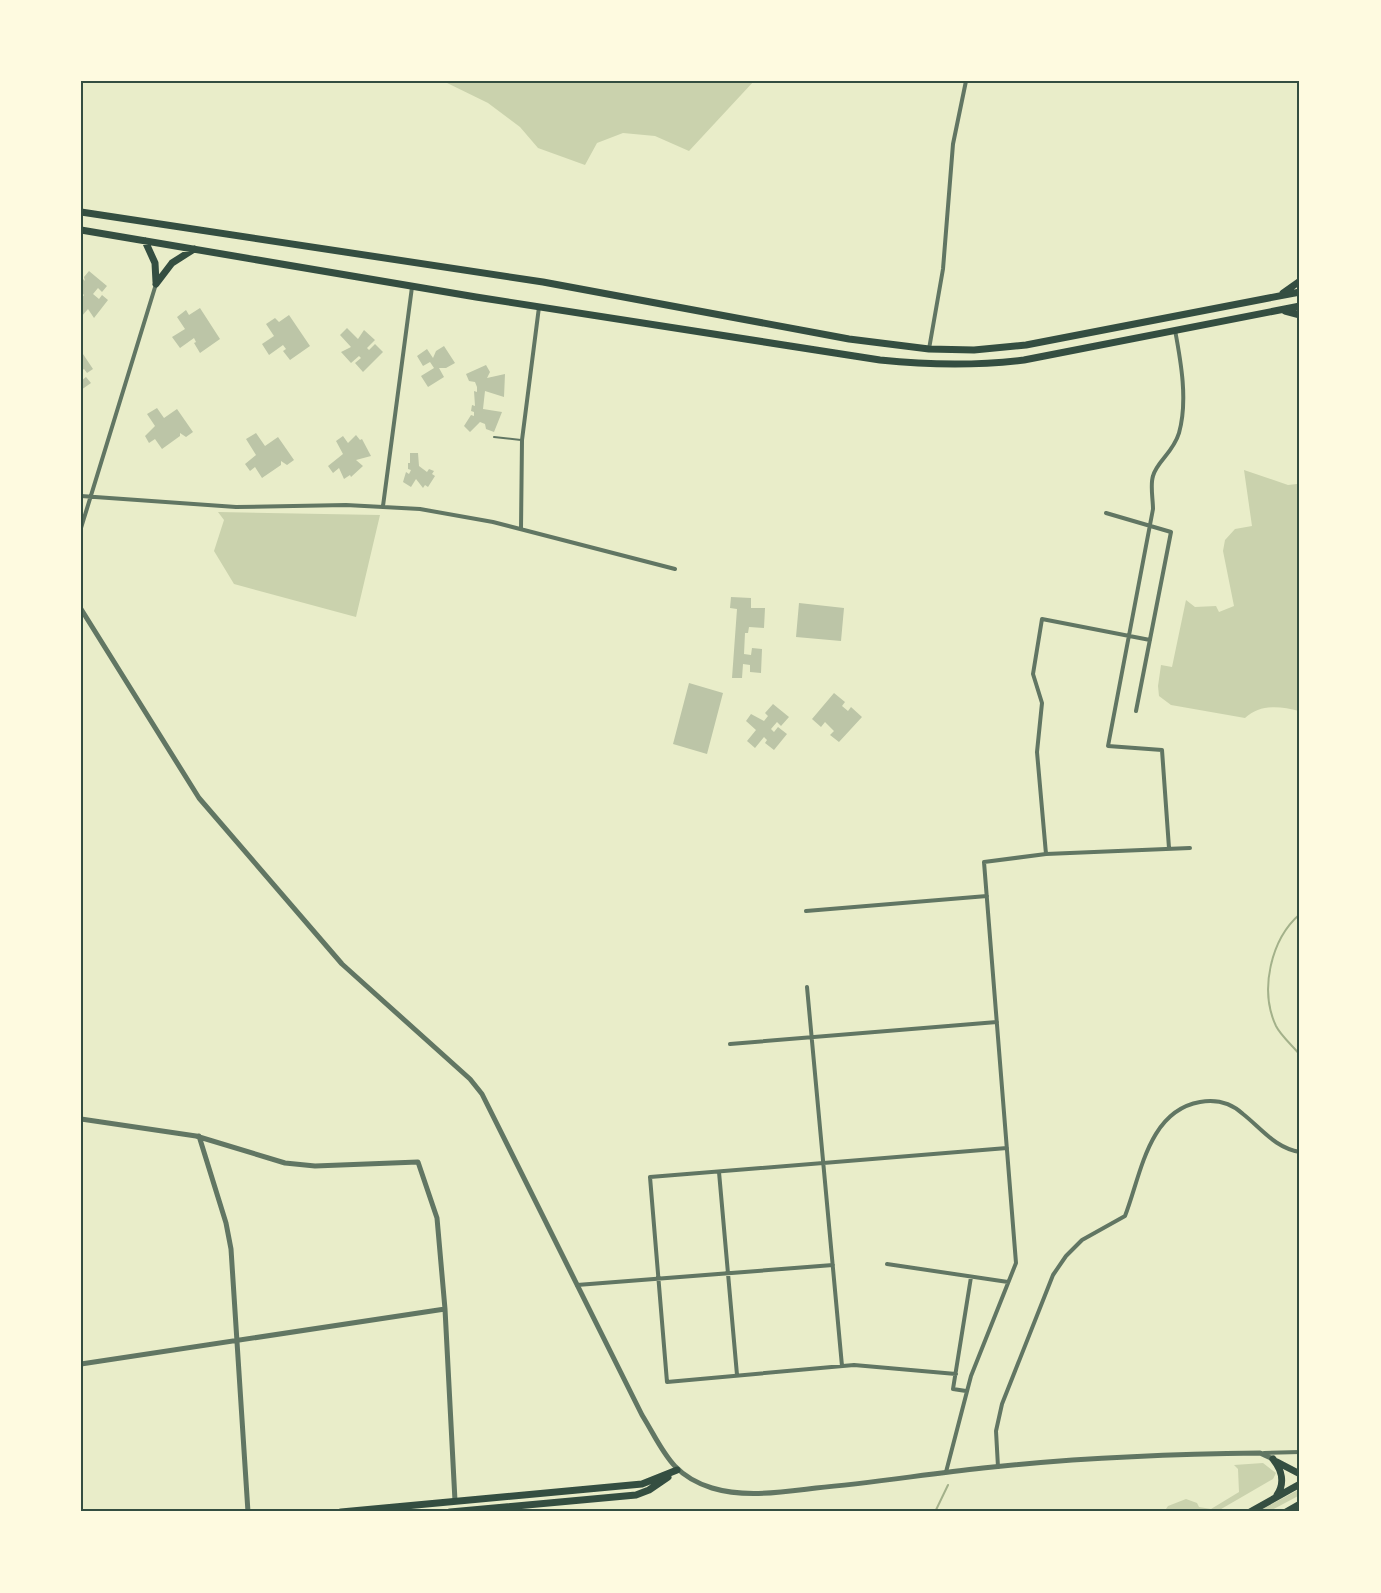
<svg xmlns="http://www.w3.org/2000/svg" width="1381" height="1593" viewBox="0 0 1381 1593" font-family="Inter,sans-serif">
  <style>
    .green { fill: #cad2ad }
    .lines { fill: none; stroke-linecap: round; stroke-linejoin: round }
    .stream { stroke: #a3b18a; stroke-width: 2 }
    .building { fill: #bcc5a7 }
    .service { stroke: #617663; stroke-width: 2 }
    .minor { stroke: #617663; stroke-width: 4 }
    .tertiary { stroke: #617663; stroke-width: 5 }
    .primary { stroke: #344e41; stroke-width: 7 }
    .trunk { stroke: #344e41; stroke-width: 7 }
    .neatline { fill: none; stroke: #344e41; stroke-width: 2 }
  </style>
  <rect width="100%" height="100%" fill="#e9edc9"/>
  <path class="green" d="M443,81h311l-65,70 -34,-15 -32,-3 -26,10 -12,22 -47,-17 -18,-21 -32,-24z
    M1244,470l44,15 9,-1 3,4v249h-3l2,-26c-19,-5 -39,-7 -54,7l-74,-13 -12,-9 -1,-10 3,-21 11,2 14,-67 9,7 21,-1 3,6 15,-6 -11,-55 2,-11 10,-11 17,-3z
    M218,512l162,3 -24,102 -122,-33 -20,-33 10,-31z
    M1263,1463l13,10 -3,6 -57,33h-52l4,-6 18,-7 11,4 2,4 12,2 28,-17 -1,-23 -4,-4z
    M1300,1489v6l-32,17h-11z"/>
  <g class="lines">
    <path class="stream" d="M1300,914c-29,25 -41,76 -24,112 5,10 17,20 24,29
      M935,1512l13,-27"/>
  </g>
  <path class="building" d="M89,271l18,15 -5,6 -4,-4 -5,6 6,5 3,-4 6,5 -14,18 -6,-9 -7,8v-18l3,-4 -3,-3v-15l4,4 -1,-4z
    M200,308l20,31 -20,14 -6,-10 2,-1 -2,-4 -14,10 -8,-11 13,-8 -8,-12 9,-7 3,5z
    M289,315l21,31 -20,14 -7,-9 3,-2 -3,-4 -14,10 -7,-11 12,-8 -8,-12 9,-6 4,4z
    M347,328l11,11 6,-9 11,10 -8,8 2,2 6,-6 8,8 -20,20 -8,-9 6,-5 -2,-2 -8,7 -10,-11 10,-5 -11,-12z
    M444,346l11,17 -9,5h-7l5,9 -16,10 -7,-11 13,-8 -4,-6 -7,4 -6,-10 10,-7 6,9 3,-7z
    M81,351l12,18 -6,4 -3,-4 -3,2z
    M486,365l4,7 -3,6 18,-4 -1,23 -19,-6 -2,18 19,3 -8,20 -8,-3 -1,-5 -5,-2 -10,10 -6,-6 7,-11 3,1v-4l-3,-1 1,-6 3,1 -1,-15 3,1v-5l-2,-5 -6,-1 -3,-7z
    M86,377l5,6 -10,7v-9z
    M157,408l7,10 13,-9 16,23 -7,5 -6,-4v3l-18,13 -7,-10 -6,4 -4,-7 10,-10 -8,-12z
    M256,433l9,13 13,-9 16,23 -7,5 -6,-4v4l-19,13 -7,-11 -5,4 -5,-7 11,-9 -10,-16z
    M356,435l4,5 2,-1 9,17 -15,4 7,6 -12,11 -1,-2 -6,4 -5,-11 -6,5 -5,-7 15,-12 -7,-13 7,-5 5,7z
    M410,453h8l1,13 8,6 2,-3 5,2 -2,3 3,2 -7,11 -3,-2 -2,3 -7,-9 -5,8 -8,-5 3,-10 3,2 2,-4 -3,-1v-6h2z
    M731,597l20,1v10h14l-1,20 -15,-1 -1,6h-3l-1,21 7,1 1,-7 10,1 -1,24 -11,-1v-7l-7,-1 -1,14h-10l5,-69 -7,-1z
    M799,603l45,5 -3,33 -45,-4z
    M689,683l34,10 -16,61 -34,-10z
    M834,693l11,9 -3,4 6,5 3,-4 11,10 -23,25 -9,-7 4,-4 -9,-9 -4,5 -9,-8z
    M773,704l16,13 -8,9 -4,-4 -6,7 3,3 4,-5 9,7 -13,16 -9,-7 2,-3 -3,-3 -9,11 -8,-7 9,-11 -10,-9 5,-7 13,7 4,-5 -3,-3z"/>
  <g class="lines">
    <path class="service" d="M494,437l27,3"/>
    <path class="minor" d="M929,349l14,-80 10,-125 13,-63
      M81,496l155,11 110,-2 74,4 73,13 182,47
      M383,506l29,-219
      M1106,513l65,19 -35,179
      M81,528l75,-244
      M521,529l1,-89 17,-133
      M1169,848l-7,-98 -54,-4 45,-237c0,-10 -3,-24 0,-33 4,-15 20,-23 26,-43 9,-32 2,-71 -4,-103
      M1046,854l-9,-102 5,-49 -9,-29 9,-55 108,21
      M806,911l181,-15
      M807,987l35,379
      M730,1044l267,-22
      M719,1172l18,203
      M887,1264l121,18
      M577,1285l256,-20
      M956,1374l-102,-9 -187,17 -17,-205 357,-29
      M966,1391l-13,-2 18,-112
      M1264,1453l36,-1
      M998,1467l-2,-36 6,-27 51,-129 13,-19 16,-16 43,-24c16,-41 23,-105 75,-114 17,-3 31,1 43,12 19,15 32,34 57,38
      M946,1472l25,-96 45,-113 -32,-401 62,-8 144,-6"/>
    <path class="tertiary" d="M81,609l118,189 143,166 128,115 12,15 160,321c21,34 28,60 70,73 33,10 70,4 104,0 56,-5 111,-14 167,-20 92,-10 185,-14 277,-15l13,6
      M81,1119l115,17 89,27 30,3 103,-4 19,56 8,91 10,192
      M199,1136l27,87 5,26 17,263
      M81,1364l364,-55"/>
    <path class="primary" d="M81,212l462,70 306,57 80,10 45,1 52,-5 274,-53
      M81,230l395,67 404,63c48,5 95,6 144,0l276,-54
      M145,241l10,22 1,19
      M156,284l16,-21 22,-14
      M1283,293l17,-12
      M1285,311l15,4
      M1273,1459c9,11 12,24 4,36
      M1277,1462l23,12
      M341,1512l301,-28 35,-14
      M450,1512l186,-17 13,-5 19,-13
      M1250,1512l50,-28"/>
    <path class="trunk" d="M1286,1512l14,-8"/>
  </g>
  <rect width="1381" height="1593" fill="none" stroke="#fefae0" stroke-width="165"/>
  <rect x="82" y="82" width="1216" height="1428" class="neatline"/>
</svg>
